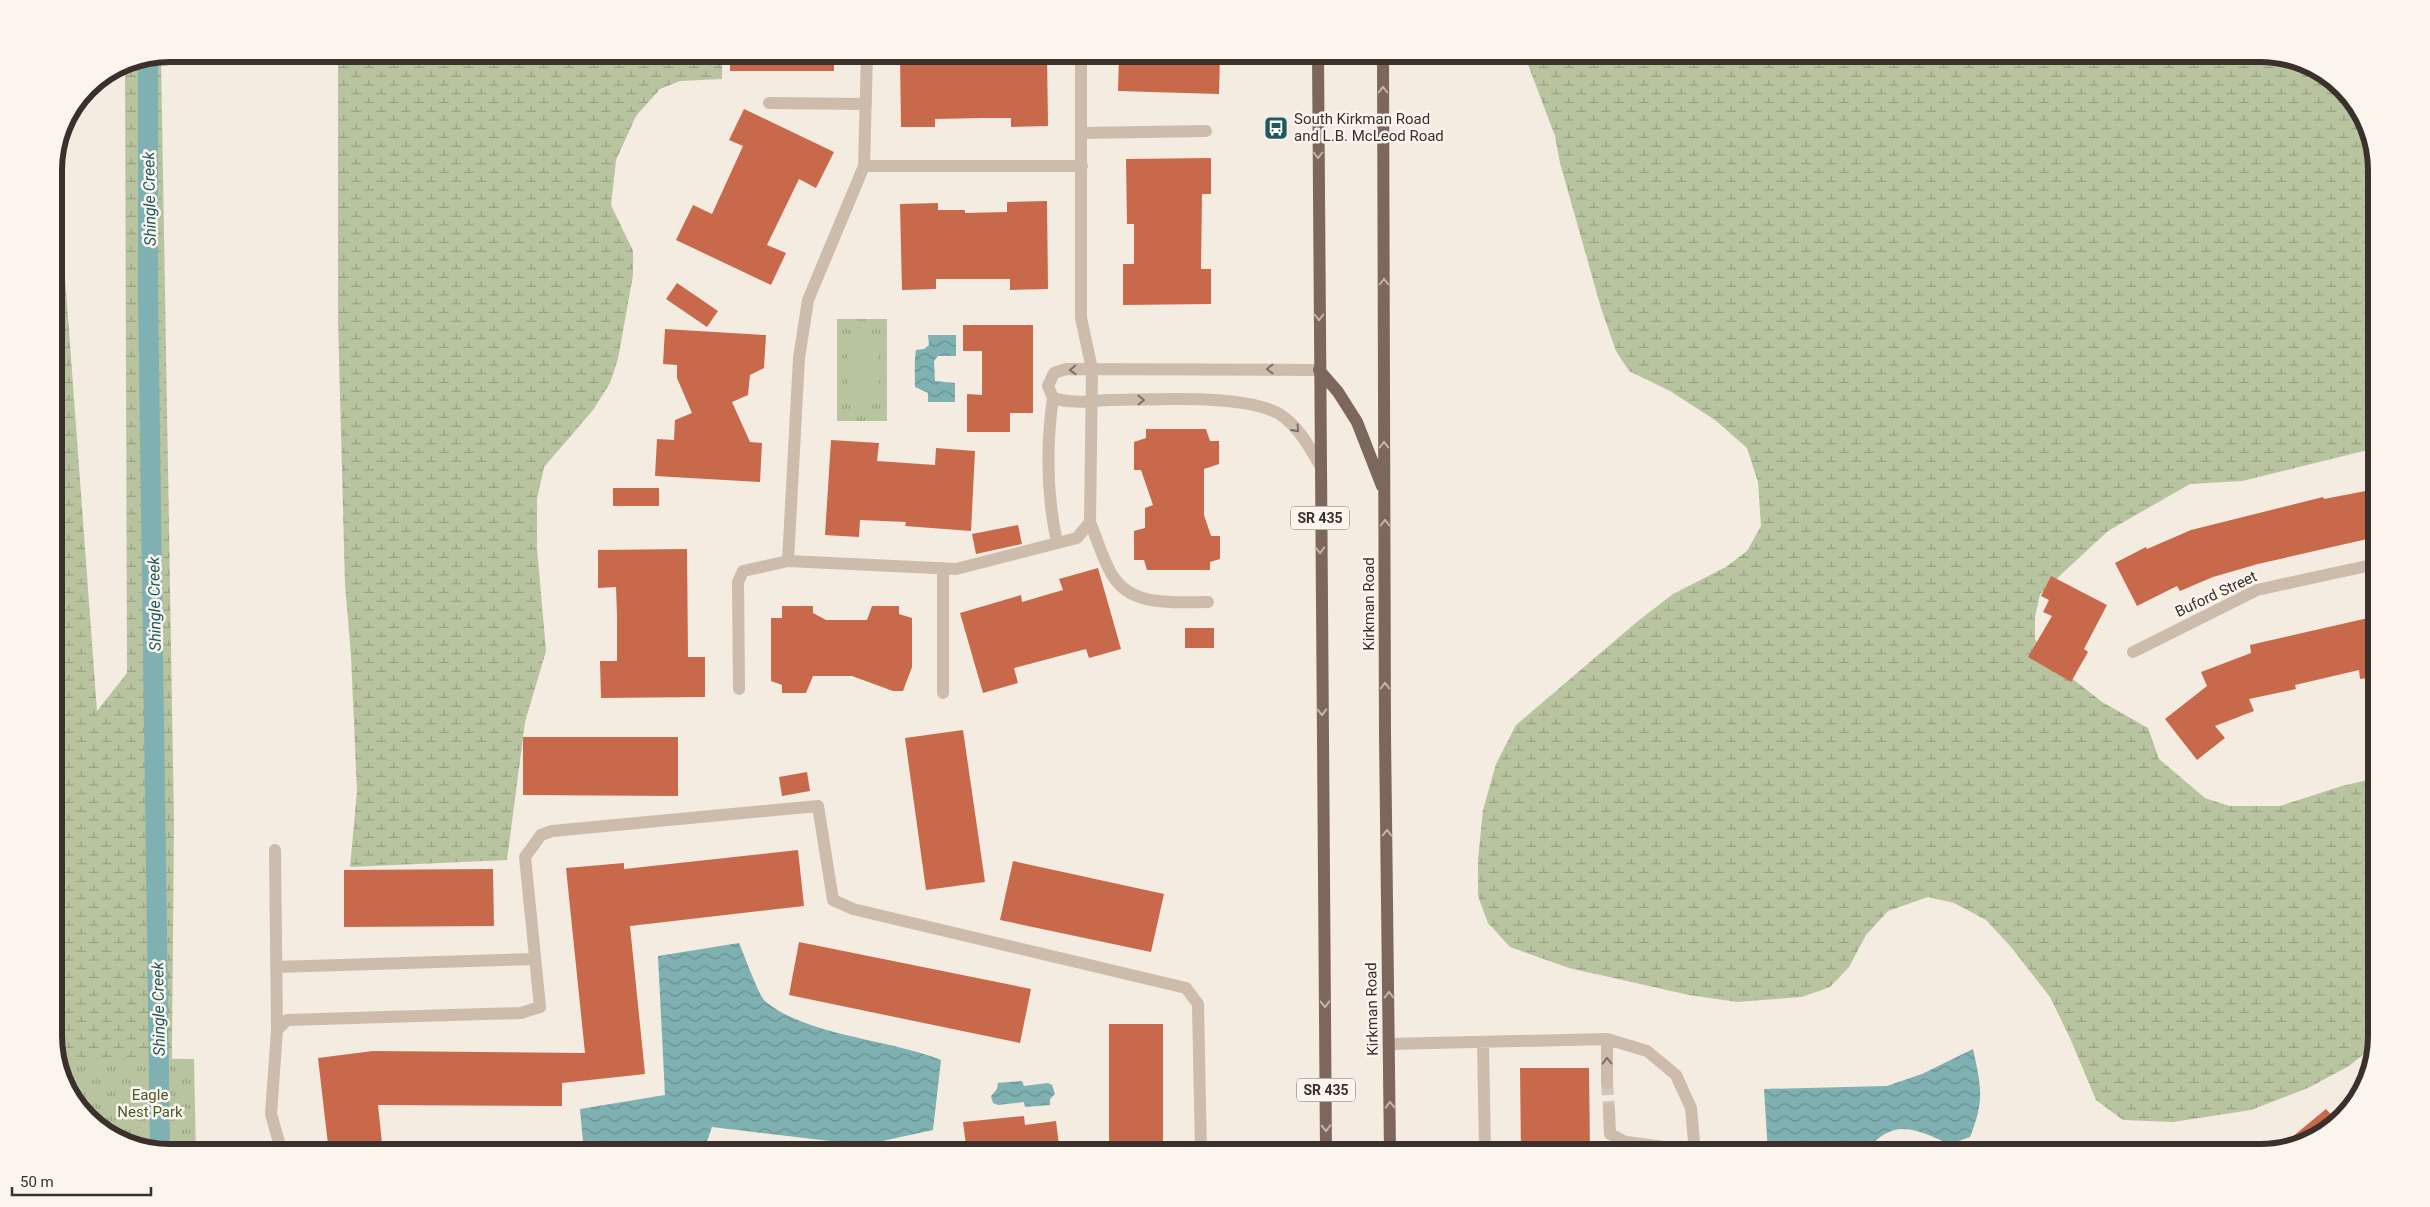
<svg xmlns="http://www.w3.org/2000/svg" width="2430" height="1207" viewBox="0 0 2430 1207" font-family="Roboto,sans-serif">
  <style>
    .wetland { fill: url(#wetland-marsh) }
    .park { fill: url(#park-tufts) }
    .pitch { fill: #b8c4a0 }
    .water { fill: url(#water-waves) }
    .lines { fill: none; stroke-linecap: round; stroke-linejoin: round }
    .canal { stroke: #7fb0b2; stroke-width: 20 }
    .building { fill: #c8694b }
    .minor-tunnel { stroke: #cfc6bd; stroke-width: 12; stroke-dasharray: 12 6; stroke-linecap: butt }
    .minor { stroke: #cdbbac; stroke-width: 12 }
    .major { stroke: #7d675c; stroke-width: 12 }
    .oneway { stroke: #c2b5ac }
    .oneway2 { stroke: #7d6f65 }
    .labels { text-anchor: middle; stroke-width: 5; stroke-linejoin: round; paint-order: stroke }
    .shield { fill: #fbf5ee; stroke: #756b66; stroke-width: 1 }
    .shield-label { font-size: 14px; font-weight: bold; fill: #3b302b }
    .poi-label { font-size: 15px; fill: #3b302b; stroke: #fbf5ee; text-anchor: start }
    .street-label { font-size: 15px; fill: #3b302b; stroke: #fbf5ee }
    .park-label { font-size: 15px; fill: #4a5a2e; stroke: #fbf5ee }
    .water-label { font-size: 16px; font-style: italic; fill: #1f5a5e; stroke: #fbf5ee }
    .rim { fill: none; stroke: #3b302b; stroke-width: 6 }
  </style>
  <defs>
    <pattern id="wetland-marsh" width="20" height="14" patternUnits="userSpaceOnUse" patternTransform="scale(1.25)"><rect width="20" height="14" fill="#b8c4a0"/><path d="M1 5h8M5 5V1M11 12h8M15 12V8" fill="none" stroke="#97a083"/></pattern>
    <pattern id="park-tufts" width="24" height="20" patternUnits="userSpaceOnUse" patternTransform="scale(1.25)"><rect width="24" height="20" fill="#b8c4a0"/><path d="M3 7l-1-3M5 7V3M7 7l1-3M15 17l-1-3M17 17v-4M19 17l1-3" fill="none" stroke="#97a083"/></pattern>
    <pattern id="water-waves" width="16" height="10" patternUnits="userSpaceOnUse" patternTransform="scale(1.25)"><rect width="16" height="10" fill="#7fb0b2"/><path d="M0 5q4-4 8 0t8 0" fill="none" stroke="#699091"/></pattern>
  </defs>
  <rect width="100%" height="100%" fill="#f4ebe1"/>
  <path class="wetland" d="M338,54h384v25l-42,2 -20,8 -24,27 -20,44 -5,45 22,46v24l-15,84 -8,24 -17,27 -49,57 -7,32v49l9,103 -21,71 -18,138 -157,7 7,-76 -6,-135 -6,-72 -7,-264z
    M1524,54h735l52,12 46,40 19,57v285l-134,33 -52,3 -82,47 -68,63 -5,23v22l11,19 56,44 46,26 11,31 46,39 24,8h51l62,-20 34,-8v258l-2,10 -25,20 -41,22 -57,22 -78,12 -50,-2 -27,-20 -26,-62 -20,-41 -39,-50 -25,-27 -32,-17 -26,-6 -40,14 -22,24 -17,32 -19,20 -28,10 -65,5 -48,-7 -120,-27 -59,-21 -22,-24 -10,-27v-37l5,-49 13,-46 20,-39 122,-104 35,-27 53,-27 21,-16 14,-25 -3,-44 -11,-34 -32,-28 -45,-29 -41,-20 -13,-20 -15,-43 -41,-145 -5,-27z
    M161,56l13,767 -3,330 -52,-12 -45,-39 -20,-58v-881l2,-9 41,557 30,-38 -2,-610z"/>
  <path class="park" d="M837,319h50v102h-50z
    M59,1058l135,1 2,94h-25l-52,-12 -45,-39z"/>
  <path class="pitch" d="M848,337h30l1,65h-31z"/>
  <path class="water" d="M928,335h28v21h-18l-4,5 1,20 20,2v19h-27v-9l-13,-6c0,-13 -1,-25 1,-37l8,-1 5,-4z
    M739,943c5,11 20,54 27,59 42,34 123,37 175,58l-8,70 -69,15 -152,-18 -9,26h-119l-4,-44 85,-14 -7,-139z
    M1973,1049c8,37 12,51 -3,88l-20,7c-36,-15 -57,-28 -85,9h-97l-4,-64 123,-3 35,-12z
    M1022,1081l2,5 24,-3 4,2 3,9 -5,5v6l-25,2 -1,-5 -26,3 -5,-2 -2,-7 6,-7 1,-6z"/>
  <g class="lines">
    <path class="canal" d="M148,58v236l12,857"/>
  </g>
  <path class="building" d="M730,54h104v17h-104z
    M900,54h147l1,72 -37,1v-9h-29l-47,1v8h-34z
    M1119,54h81v2h20l-1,38 -101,-3z
    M744,109l90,43 -18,36 -17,-9 -32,66 19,8 -15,32 -95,-45 17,-35 19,9 31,-68 -14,-6z
    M1211,158v36h-9l-1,75h10v35l-88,1v-41h11v-40h-7l-1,-65z
    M1047,201l1,88 -38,1v-11h-74v10l-34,1 -2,-86 38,-1v7h27v3l42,-1v-10z
    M677,283l41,28 -11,16 -41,-28z
    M963,325h70v88h-23v19h-43v-38l15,1v-44h-19z
    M665,329l101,6 -2,33 -14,7 -2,20 -16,7 18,40 12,1 -2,39 -105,-6 2,-37 17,1 1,-20 17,-7 -15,-35v-13l-14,-1z
    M1146,429h60l4,12h9v23l-15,5v46l7,21h9v23l-10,3v8h-63l-3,-10h-10v-29l11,-3v-20l8,-3 -12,-35h-7v-28l12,-4z
    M831,440l48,3 -2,18 58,4 1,-17 39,3 -4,80 -66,-5 1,-4 -46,-2 -1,17 -34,-2z
    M613,488h46v18h-46z
    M2376,489v48l-118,27 -45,13 -33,14 -3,-5 -40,20 -22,-43 31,-16 1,2 44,-19 132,-33 1,2z
    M1018,525l4,19 -46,10 -4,-20z
    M687,549l1,108h17v40l-104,1 -1,-37h17v-46l-1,-28 -18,1v-38z
    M1098,568l23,81 -32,9 -3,-9 -72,19 4,15 -35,10 -23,-80 61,-18 1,7 41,-12 -4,-11z
    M2051,576l56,29 -23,44 4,3 -17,30 -43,-25 24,-41 -9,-4 6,-12 -8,-4z
    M782,606h31v7l13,7h41l5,-14h27v8l13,4v49l-9,24h-10l-41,-15h-39l-7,17h-24v-8l-11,-4v-63h11z
    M2368,618l2,12 6,-2v49l-16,2 -1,-9 -64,15 1,4 -47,10 5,12 -39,15 10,12 -28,22 -32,-41 42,-33 -6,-14 50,-19 -1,-8z
    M1185,628h29v20h-29z
    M963,730l22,152 -59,8 -21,-152z
    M523,737h155v59l-155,-1z
    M807,772l3,19 -28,5 -3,-19z
    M798,850l6,56 -174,20 15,148 -83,9v23l-184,-1 5,48h-54l-11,-95 55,-7 212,2 -19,-185 58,-5v6z
    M1013,861l151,33 -13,58 -151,-32z
    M493,869l1,57 -150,1v-57z
    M799,942l232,47 -11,54 -231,-48z
    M1109,1024h54v129h-54z
    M1520,1068h69l1,85h-69z
    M2326,1109l10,11 -12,14 -44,13z
    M1024,1116l1,9 31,-4 4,32h-93l-4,-31z"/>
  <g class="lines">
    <path class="minor-tunnel" d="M1607,1083l2,26"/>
    <path class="minor" d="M769,103l97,1
      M1082,133l124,-2
      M864,166h218
      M1319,370l-253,-1 -12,4 -6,13 5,12c19,6 37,3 56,2 42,0 145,-8 176,18 15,12 25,29 34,46
      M1053,398c-7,48 -6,98 4,145
      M1090,522c7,17 12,35 21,51 19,35 63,29 97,29
      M788,561l11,-203 9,-58 56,-134 3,-112
      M943,568v125
      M2133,652l124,-62 119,-26
      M739,689l-1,-107 5,-11 45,-10 168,8 121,-31 13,-16 2,-153 -11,-51v-264
      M275,850l2,180
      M276,967l259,-8
      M1607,1039v44
      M1483,1042l2,111
      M1389,1044l218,-5 40,12 29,24 15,33 4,45
      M1609,1109l1,25 16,8 69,9
      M282,1153l-11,-39 6,-84 10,-10 234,-7 19,-6 -15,-150 16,-22 11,-4 266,-25 15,94 20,9 333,79 12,16 3,149"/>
    <path class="major" d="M1318,54l8,1099
      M1383,54l2,680 5,419
      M1319,370l19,22 19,30 25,64"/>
  </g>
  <defs><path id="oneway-chevron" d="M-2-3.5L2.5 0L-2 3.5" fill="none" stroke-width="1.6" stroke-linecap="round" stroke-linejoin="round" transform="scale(1.25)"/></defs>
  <g class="oneway">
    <use href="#oneway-chevron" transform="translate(1383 90) rotate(-90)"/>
    <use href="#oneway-chevron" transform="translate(1318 155) rotate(90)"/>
    <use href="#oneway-chevron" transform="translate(1384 282) rotate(-90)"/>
    <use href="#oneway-chevron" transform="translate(1319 317) rotate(90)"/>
    <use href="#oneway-chevron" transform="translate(1384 445) rotate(-90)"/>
    <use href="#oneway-chevron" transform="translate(1385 523) rotate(-90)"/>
    <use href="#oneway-chevron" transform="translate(1320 550) rotate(89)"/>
    <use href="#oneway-chevron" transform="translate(1385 686) rotate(-90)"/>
    <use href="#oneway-chevron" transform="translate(1322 712) rotate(89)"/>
    <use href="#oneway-chevron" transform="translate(1387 833) rotate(-90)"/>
    <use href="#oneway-chevron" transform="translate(1389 995) rotate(-90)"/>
    <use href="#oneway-chevron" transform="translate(1325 1004) rotate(89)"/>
    <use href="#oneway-chevron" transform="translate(1390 1105) rotate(-91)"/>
    <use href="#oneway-chevron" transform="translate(1326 1128) rotate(89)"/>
  </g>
  <g class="oneway2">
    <use href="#oneway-chevron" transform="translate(1270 369) rotate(180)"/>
    <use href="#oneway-chevron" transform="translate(1073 370) rotate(178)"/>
    <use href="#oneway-chevron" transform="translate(1141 400) rotate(-1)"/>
    <use href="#oneway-chevron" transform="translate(1296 429) rotate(48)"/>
    <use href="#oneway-chevron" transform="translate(1607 1061) rotate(-91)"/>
  </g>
  <defs>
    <g id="bus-square" transform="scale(1.25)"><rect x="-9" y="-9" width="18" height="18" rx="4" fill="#1f5a5e" stroke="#fbf5ee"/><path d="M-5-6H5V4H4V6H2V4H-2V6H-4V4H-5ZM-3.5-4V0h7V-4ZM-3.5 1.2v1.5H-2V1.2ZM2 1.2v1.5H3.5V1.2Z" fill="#fff"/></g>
  </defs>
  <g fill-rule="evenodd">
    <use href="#bus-square" x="1276" y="128"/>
  </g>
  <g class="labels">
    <g class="shield">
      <rect x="1291" y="506.5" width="58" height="23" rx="4"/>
      <rect x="1297" y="1078.5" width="58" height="23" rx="4"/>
    </g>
    <g class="shield-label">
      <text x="1320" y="523">SR 435</text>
      <text x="1326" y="1095">SR 435</text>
    </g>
    <g class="poi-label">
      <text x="1294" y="124">South Kirkman Road<tspan x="1294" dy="17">and L.B. McLeod Road</tspan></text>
    </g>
    <g class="street-label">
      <text transform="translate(2216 594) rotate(-25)" y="5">Buford Street</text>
      <text transform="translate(1369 604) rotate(-90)" y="5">Kirkman Road</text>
      <text transform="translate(1372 1009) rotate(-91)" y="5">Kirkman Road</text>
    </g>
    <g class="park-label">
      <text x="150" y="1100">Eagle<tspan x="150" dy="17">Nest Park</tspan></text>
    </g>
    <g class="water-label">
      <text transform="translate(149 199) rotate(-91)" y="6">Shingle Creek</text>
      <text transform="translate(154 604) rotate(-91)" y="6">Shingle Creek</text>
      <text transform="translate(158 1009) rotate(-91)" y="6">Shingle Creek</text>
    </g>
  </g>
  <path d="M0 0H2430V1207H0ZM170 62H2260A108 108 0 0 1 2368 170V1036A108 108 0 0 1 2260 1144H170A108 108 0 0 1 62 1036V170A108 108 0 0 1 170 62Z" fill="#fbf5ee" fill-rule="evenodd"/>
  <path class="rim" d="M170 62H2260A108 108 0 0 1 2368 170V1036A108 108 0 0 1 2260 1144H170A108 108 0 0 1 62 1036V170A108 108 0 0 1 170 62Z"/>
  <path d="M12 1187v8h139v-8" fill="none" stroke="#3b302b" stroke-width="2.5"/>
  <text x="20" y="1187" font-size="15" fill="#3b302b" stroke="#fbf5ee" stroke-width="4" paint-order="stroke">50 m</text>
</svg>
